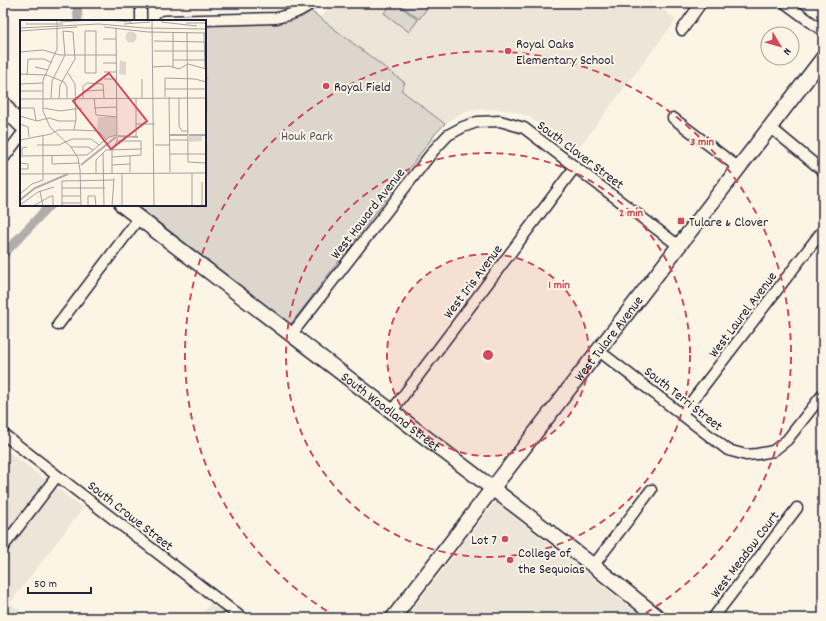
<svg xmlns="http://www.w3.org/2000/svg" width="826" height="621" viewBox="0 0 826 621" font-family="Dekko,sans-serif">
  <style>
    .built { fill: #ece5d8 }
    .green { fill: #dcd6cc; stroke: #7f7c84 }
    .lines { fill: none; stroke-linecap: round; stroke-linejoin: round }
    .canal { stroke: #b2adab; stroke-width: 9 }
    .street-casing { stroke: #22223b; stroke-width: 13 }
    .secondary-casing { stroke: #22223b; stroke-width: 17 }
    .street { stroke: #fcf5e5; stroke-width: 10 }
    .secondary { stroke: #fcf5e5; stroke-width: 14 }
    .ring { fill: none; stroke: #d1495b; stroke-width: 2; stroke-dasharray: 7 5 }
    .poi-dot { fill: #d1495b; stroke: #fcf5e5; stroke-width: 1.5 }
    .labels { text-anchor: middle; stroke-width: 4; stroke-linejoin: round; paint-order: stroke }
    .poi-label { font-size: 14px; fill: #22223b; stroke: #fcf5e5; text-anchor: start }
    .park-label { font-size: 14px; fill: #504f5f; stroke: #fcf5e5 }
    .street-label { font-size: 14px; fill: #22223b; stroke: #fcf5e5 }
    .inset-river { fill: none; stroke: #b2adab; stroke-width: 2 }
    .inset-road { fill: none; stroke: #a5a1a1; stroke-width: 1 }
    .view { fill: #d1495b; fill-opacity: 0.15; stroke: #d1495b; stroke-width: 2 }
    .inset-edge { fill: none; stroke: #22223b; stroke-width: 2 }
    .centre { fill: #d1495b; stroke: #fcf5e5; stroke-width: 2 }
    .ring-label { font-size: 12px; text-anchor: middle; font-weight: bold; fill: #d1495b; stroke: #fcf5e5; stroke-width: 4; stroke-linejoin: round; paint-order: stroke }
  </style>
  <rect width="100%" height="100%" fill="#fcf5e5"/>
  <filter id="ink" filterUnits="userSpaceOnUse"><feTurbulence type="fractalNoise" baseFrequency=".025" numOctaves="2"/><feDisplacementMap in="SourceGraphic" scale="8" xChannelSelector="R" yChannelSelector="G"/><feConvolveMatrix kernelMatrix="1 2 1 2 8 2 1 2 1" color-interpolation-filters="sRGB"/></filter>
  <g filter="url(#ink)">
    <path class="built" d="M333,3h322l21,17 -100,131 -40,-29 -8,-6 -15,-5 -14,-2h-15l-16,2 -14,6 -9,7 -45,-34 5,-7 -84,-65z
      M3,448l80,60 -73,95 20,15h-27z
      M495,502l149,116h-238z
      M211,603l20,15h-32z"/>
    <path class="green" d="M392,3h4l22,17 -9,12 -25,-19z
      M398,3h26l4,4 -9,12z
      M311,11l94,72 -4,7 44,34 -9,9 -145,191 -155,-119h69v-179l73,-3 13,-2 11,-4z"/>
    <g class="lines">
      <path class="canal" d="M77,3l1,18
        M3,255l47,-50"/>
      <g class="street-casing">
        <path id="street" d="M141,3v18
          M785,3l38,28
          M164,21l112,-3c16,-4 22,-5 36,-15
          M682,30l19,-27
          M673,118l66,50
          M770,127l53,44
          M3,159l18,-24
          M58,325l81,-107
          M291,335l143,-185 14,-15 15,-8 14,-5 23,-1 24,7 155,118
          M599,351l129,99 18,5 11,-1 16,-3 14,-11 36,-46
          M391,412l184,-245
          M682,414l141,-184
          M3,434l239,184
          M3,547l54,-71
          M593,566l58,-76
          M713,618l84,-110"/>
      </g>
      <g class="secondary-casing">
        <g id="secondary">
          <path d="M3,103l10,14 8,8"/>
          <path id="s1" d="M122,205l477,365 60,48"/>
          <path id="s2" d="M393,618l430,-560"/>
        </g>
      </g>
      <use href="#street" class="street"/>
      <use href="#secondary" class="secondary"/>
    </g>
  </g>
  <circle cx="488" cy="355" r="101" fill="#d1495b" fill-opacity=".12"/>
  <g class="ring">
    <circle cx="488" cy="355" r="101"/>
    <circle cx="488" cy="355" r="202"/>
    <path d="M337 617A303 303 0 1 1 639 617"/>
  </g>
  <g class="poi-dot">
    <circle cx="508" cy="51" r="4"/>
    <circle cx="326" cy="86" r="4"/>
    <rect x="677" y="217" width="8" height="8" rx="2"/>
    <circle cx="505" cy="539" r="4"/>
    <circle cx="510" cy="560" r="4"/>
  </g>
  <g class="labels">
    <g class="poi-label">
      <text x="516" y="48">Royal Oaks<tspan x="516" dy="16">Elementary School</tspan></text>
      <text x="334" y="91">Royal Field</text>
      <text x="689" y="226">Tulare &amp; Clover</text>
      <text x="497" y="544" text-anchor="end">Lot 7</text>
      <text x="518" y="557">College of<tspan x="518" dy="16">the Sequoias</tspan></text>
    </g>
    <g class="park-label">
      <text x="307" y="140">Houk Park</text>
    </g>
    <g class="street-label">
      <text transform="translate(581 154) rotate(37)" y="5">South Clover Street</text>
      <text transform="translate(367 213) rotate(-52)" y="5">West Howard Avenue</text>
      <text transform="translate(472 281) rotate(-53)" y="5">West Iris Avenue</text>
      <text transform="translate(742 314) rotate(-53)" y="5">West Laurel Avenue</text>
      <text dy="5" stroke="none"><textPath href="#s2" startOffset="353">West Tulare Avenue</textPath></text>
      <text transform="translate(684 398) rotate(38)" y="5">South Terri Street</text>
      <text dy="5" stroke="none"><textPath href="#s1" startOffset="339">South Woodland Street</textPath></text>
      <text transform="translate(131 515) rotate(38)" y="5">South Crowe Street</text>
      <text transform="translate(744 554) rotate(-53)" y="5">West Meadow Court</text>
    </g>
  </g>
  <g transform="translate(20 20)">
    <rect width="186" height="186" fill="#fcf5e5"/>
    <path d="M105.5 17a5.5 5.5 0 1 1 11 0a5.5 5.5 0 1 1-11 0ZM100,40l6,2v13l-7,-1zM78,97h18l1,17 -11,5 -9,-9zM169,115h13v6l-13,1z" fill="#dcd6cc"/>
    <path class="inset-river" d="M150,115h18M169,115h17M98,116l20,1M61,145l35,-28M0,180l15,-12 33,-14"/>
    <path class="inset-road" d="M37,0v29l-14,31v31l7,16 21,20 7,11 2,12 1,36M86,0l26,2M132,0l2,186M40,2l31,-2M141,2l36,4M166,3h20M6,4h37M104,4l26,-2M84,7l44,5 58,1M0,8l79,-4 46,4 61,1M0,11l57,-4M65,11h11v42h-11zM167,12l1,130 18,1M184,13l1,36M83,19h13M134,21l52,1M134,31h52M0,32l23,-2 17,5h57M153,40h33M83,43h14M15,47l13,3M133,47l16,-1 10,3 9,-5 18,5M153,47v-35M84,52h13M48,53l7,11 1,36 -2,10M0,54l27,1 17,7 3,5v11M0,54v10l23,-1M7,55l1,-16h16l8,4M84,59h13M122,59v19M145,69h41M0,71h22M64,71l20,-1M145,77v-19l30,1 11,3M149,77l1,75M31,78l1,-17 13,-26 -2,-24 10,1M39,78l1,-13 15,-26 -2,-27M63,78v-12l4,-3 16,1 1,14M74,78l2,17 21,2M116,78v38M159,78v28l3,5h6M0,79l186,-1M0,88h14l2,13M23,88l17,3 22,-3M74,88l23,-1M0,96l17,5 12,-3 10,3h17M0,104l8,3 1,10M116,104h19M0,120l31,-6 7,-4h18l22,1 8,8M150,120h18M17,125h22l13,-6h19l8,6M135,125h15M51,127h17l5,3M83,133l1,53M150,134h36M2,135v-7l5,-1M32,135v9l27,-1M0,136l67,-1 22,-18 8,-2M92,137l29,-2v-14h-24M0,143l8,1v5h-8M92,145l18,-1M110,152v-16M76,153v-13l10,-10 35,-1M92,153v-22l5,-10 -1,-113M102,153v33M172,153v33M0,154l186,-1M182,162v24M42,168h43M20,171l3,15M0,174l12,-10 11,-4v-45M42,176h18M42,183h18M0,185l18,-13 16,-5M13,186l18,-10h2v10M42,186v-25l52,-1M68,186v-10h7l1,10M92,186l2,-28"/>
    <path class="view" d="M89,53l38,48 -36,28 -38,-48z"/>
    <rect width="186" height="186" class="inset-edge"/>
  </g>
  <circle cx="488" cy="355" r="6" class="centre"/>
  <g class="ring-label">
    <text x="702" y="145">3 min</text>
    <text x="631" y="216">2 min</text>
    <text x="559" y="288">1 min</text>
  </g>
  <rect width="826" height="621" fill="none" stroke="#fcf5e5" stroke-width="16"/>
  <rect x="8" y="8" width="810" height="605" fill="none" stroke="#22223b" stroke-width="1.5" filter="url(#ink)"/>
  <g transform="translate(780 46) rotate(128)"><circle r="19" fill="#fcf5e5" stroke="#a5a1a1"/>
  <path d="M0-3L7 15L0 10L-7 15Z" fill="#d1495b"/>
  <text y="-6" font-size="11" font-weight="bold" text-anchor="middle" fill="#22223b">N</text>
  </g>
  <path d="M28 587v6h63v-6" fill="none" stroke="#22223b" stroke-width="2"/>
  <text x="34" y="587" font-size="12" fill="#22223b" stroke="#fcf5e5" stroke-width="3" paint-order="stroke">50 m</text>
</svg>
